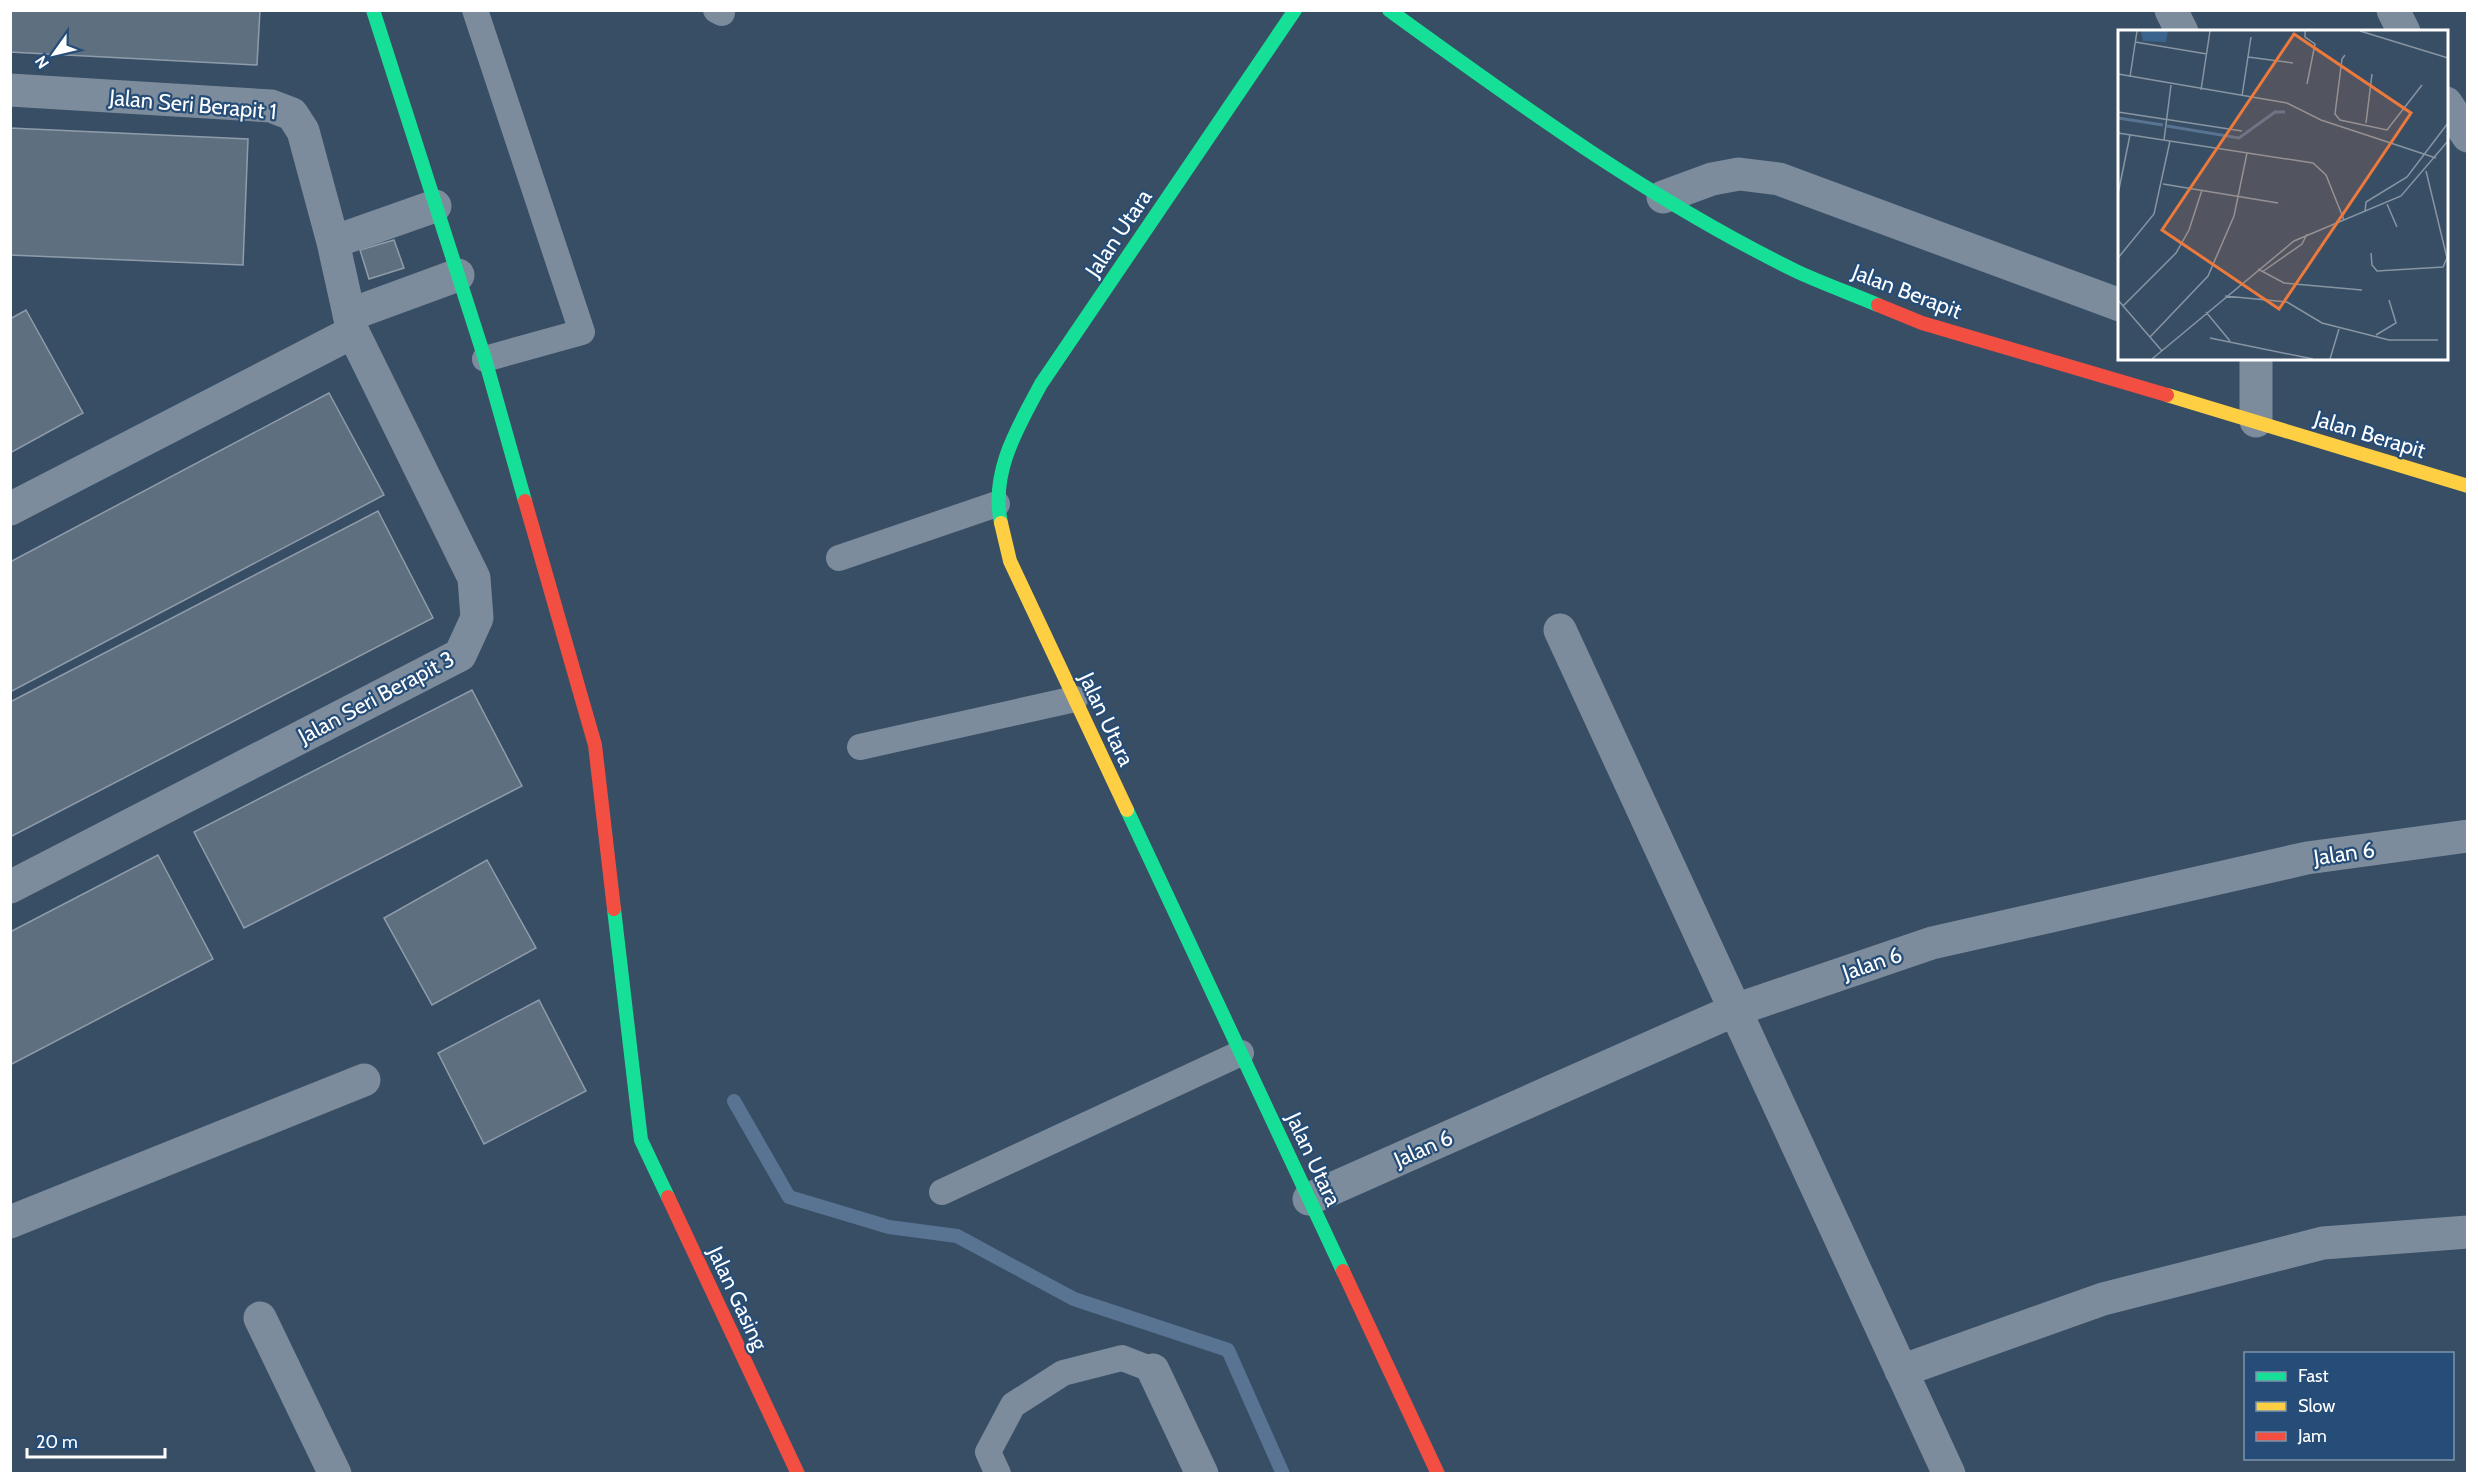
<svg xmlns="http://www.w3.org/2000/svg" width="2478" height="1484" viewBox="0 0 2478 1484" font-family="Cabin,sans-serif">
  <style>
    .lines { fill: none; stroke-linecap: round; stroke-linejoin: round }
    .stream { stroke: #597492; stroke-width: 14 }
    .building { fill: #5e6f80; stroke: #8f9dab; stroke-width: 1.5 }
    .lane { stroke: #7c8c9c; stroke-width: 26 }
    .street { stroke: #7c8c9c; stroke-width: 33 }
    .fast { stroke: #16e098; stroke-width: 14 }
    .slow { stroke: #ffcf43; stroke-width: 14 }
    .jam { stroke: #f24e42; stroke-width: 14 }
    .labels { text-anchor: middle; stroke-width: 4.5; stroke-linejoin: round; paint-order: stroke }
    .street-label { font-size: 22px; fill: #fff; stroke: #264d77 }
    .inset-river { fill: none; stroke: #597492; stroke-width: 3 }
    .inset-road { fill: none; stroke: #8895a3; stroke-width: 1.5 }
    .view { fill: #ed7a3d; fill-opacity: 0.15; stroke: #ed7a3d; stroke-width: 3 }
    .inset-edge { fill: none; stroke: #fff; stroke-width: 3 }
  </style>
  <rect width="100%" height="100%" fill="#384e65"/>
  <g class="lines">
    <path class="stream" d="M734,1101l55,96 100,30 68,9 117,63 154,51 55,124"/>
  </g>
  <path class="building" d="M10,10h250l-3,55 -247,-13z
    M10,128l238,11 -5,126 -233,-10z
    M394,240l10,28 -35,11 -9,-29z
    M26,310l57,103 -73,40v-134z
    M329,393l55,102 -374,197v-130z
    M378,511l55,107 -423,219v-135z
    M472,690l50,96 -278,142 -50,-96z
    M158,855l55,104 -203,106v-133z
    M487,860l49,88 -104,57 -48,-87z
    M539,1000l47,91 -102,53 -46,-91z"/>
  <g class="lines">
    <path class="lane" d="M475,10l107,322 -97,27
      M716,10l6,3v-3
      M839,558l158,-54
      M860,747l215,-48
      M942,1192l299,-139
      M998,1474l-10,-22 25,-47 50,-32 59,-15 31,12"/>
    <path class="street" d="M2171,10l11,22
      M2393,10l11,22
      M10,90l261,16 21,8 11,17 30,111 20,90 121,246 3,40 -17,37 -450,232
      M2446,103l22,33
      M1663,197l49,-18 27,-5 40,5 341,126
      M333,242l102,-36
      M349,315l109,-40
      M2256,421v-63
      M10,509l343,-177
      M1560,630l389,844
      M1309,1199l426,-189 197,-67 375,-85 161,-22
      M10,1222l354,-142
      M260,1318l75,156
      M1153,1370l49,104
      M1901,1371l202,-72 220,-56 145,-11"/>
    <path class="fast" d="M373,10l112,349 40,142
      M1389,10c131,95 263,191 409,262 26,12 54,22 80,33
      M1001,523c-11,-51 17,-96 40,-139l254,-374
      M1127,810l216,461
      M614,909l27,231 27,57"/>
    <path class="slow" d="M2167,395l301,91
      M1001,523l9,38 117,249"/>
    <path class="jam" d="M1878,305l44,18 245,72
      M525,501l70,244 19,164
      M668,1197l130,277
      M1343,1271l95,203"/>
  </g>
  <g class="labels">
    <g class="street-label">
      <text transform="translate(193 104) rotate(5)" y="8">Jalan Seri Berapit 1</text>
      <text transform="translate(1118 233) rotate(-56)" y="8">Jalan Utara</text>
      <text transform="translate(1907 291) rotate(21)" y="8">Jalan Berapit</text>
      <text transform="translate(2370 434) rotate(17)" y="8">Jalan Berapit</text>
      <text transform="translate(376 697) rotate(-28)" y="8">Jalan Seri Berapit 3</text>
      <text transform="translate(1107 719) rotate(65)" y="8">Jalan Utara</text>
      <text transform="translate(2344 853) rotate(-8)" y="8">Jalan 6</text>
      <text transform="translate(1872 963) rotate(-19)" y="8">Jalan 6</text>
      <text transform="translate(1423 1148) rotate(-24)" y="8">Jalan 6</text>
      <text transform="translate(1314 1159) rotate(65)" y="8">Jalan Utara</text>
      <text transform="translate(738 1298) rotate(65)" y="8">Jalan Gasing</text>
    </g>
  </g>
  <g transform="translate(2118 30)">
    <rect width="330" height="330" fill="#384e65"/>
    <path d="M23,1h27l-2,11 -23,-1z" fill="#3a648e"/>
    <path class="inset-river" d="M0,88l45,7M49,96l72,12 36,-26h10"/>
    <path class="inset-road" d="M187,1v6l10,7 -8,40M242,1l88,27M17,12l72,12M227,25l-3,4 -7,55 5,6 47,10 35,-45M130,27l45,6M0,44l169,29 34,17 115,38M12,47l7,-46M83,60l9,-59M124,66l9,-59M0,82l124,19M248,93l6,-49M0,103l195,30 13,12 18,45M46,110l7,-55M45,154l115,19M0,164l12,-59M269,174l10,23M247,182l1,-10 41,-25 41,-54M253,223l1,12 5,6 66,-4 4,-9 -21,-87M0,228l36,-44 16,-73M140,239l26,14 78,7M144,242l40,-28 5,-10M107,266l62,6 35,21 67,17h49M0,270l44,51M5,276l53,-53 13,-23 13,-40M88,282l24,29M258,305l20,-12 -7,-23M32,307l58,-61 26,-60 13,-63M92,308l103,21M34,329l142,-118 107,-45 47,-55M212,329l9,-30"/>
    <path class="view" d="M176,4l117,79 -132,196 -117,-79z"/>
    <rect width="330" height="330" class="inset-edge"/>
  </g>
  <rect width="2478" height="1484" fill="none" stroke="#ffffff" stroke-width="24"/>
  <rect x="2244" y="1352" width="210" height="108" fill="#264d77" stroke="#7d94ad" stroke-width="1.5"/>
  <rect x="2256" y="1372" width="30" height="9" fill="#16e098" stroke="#7d94ad" stroke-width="1.5"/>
  <text x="2298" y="1382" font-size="18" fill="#ffffff">Fast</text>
  <rect x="2256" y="1402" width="30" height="9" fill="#ffcf43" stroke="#7d94ad" stroke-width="1.5"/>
  <text x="2298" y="1412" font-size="18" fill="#ffffff">Slow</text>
  <rect x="2256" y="1432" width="30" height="9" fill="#f24e42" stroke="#7d94ad" stroke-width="1.5"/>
  <text x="2298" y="1442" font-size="18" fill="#ffffff">Jam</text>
  <g transform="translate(54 54) rotate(236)" stroke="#264d77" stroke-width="4.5" paint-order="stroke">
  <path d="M0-4.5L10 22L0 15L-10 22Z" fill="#ffffff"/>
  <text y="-9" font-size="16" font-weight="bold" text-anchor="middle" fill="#ffffff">N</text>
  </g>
  <path d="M27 1448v9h138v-9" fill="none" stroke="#ffffff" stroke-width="3"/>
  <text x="36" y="1448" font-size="18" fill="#ffffff" stroke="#264d77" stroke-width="4.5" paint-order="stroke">20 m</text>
</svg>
